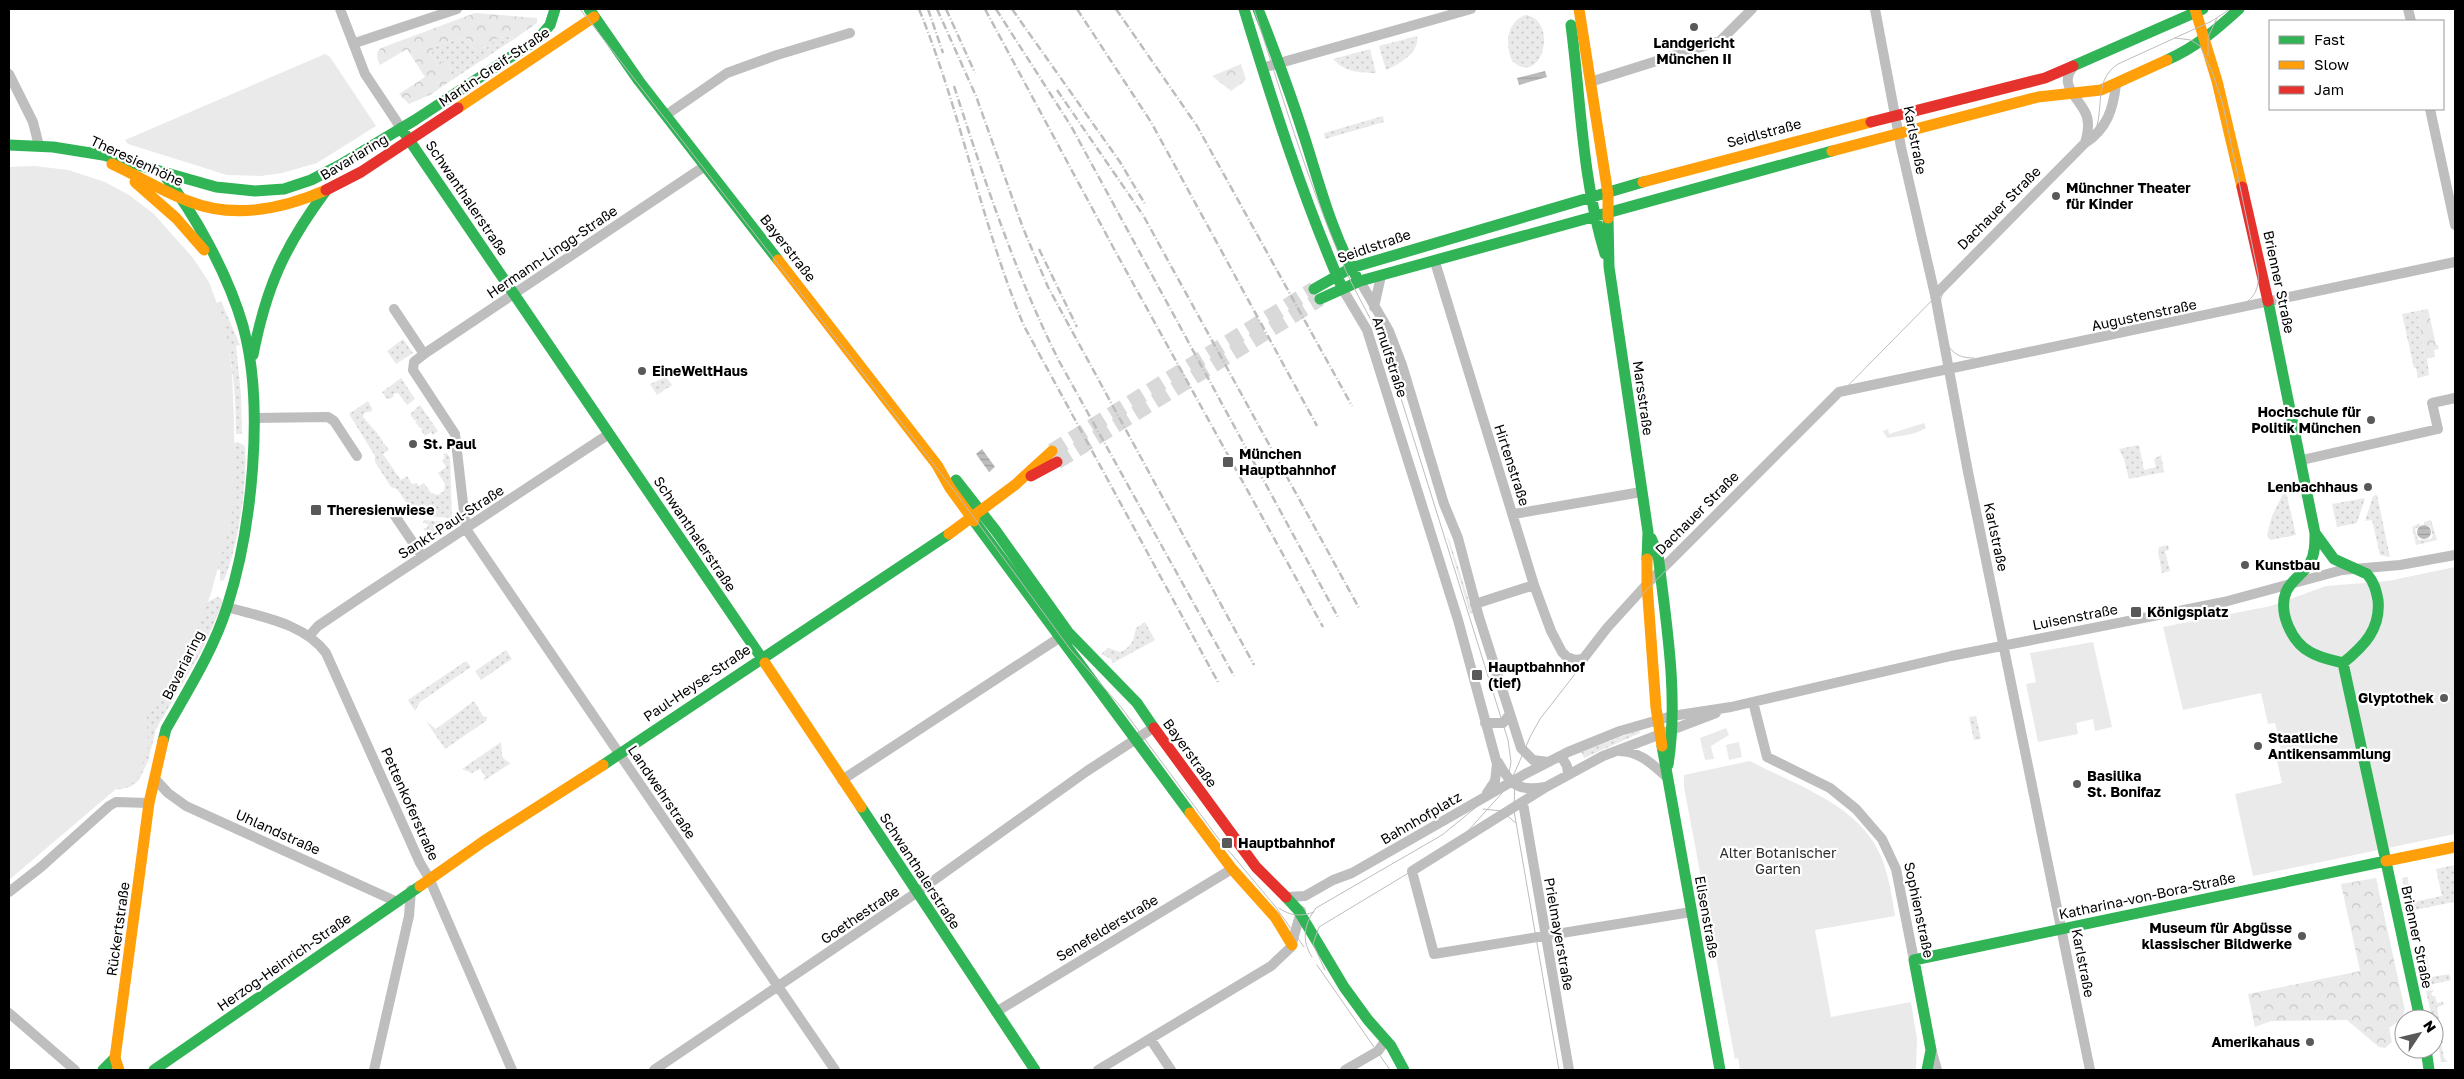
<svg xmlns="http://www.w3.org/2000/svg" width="2464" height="1079" viewBox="0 0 2464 1079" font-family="'Golos Text',sans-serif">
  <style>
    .grass { fill: url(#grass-dots) }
    .forest { fill: url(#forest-crowns) }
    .green { fill: #eaeaea }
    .water { fill: url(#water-rules) }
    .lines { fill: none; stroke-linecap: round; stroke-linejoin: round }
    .secondary-tunnel { stroke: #d9d9d9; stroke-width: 15; stroke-dasharray: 15 8; stroke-linecap: butt }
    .street { stroke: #bebebe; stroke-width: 10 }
    .fast { stroke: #30b455; stroke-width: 11 }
    .slow { stroke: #ff9f0a; stroke-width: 11 }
    .jam { stroke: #e5322d; stroke-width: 11 }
    .tram { stroke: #bdbdbd; stroke-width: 1 }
    .rail { stroke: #bdbdbd; stroke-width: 2.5; stroke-dasharray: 8 2.5 1 2.5; stroke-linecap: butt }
    .poi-dot { fill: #595959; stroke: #fff; stroke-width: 2 }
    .labels { text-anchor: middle; stroke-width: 4.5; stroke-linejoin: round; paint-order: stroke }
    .poi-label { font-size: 14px; font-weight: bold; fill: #000; stroke: #fff; text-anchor: start }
    .street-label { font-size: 14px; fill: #000; stroke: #fff }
    .park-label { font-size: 14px; fill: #303030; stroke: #fff }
  </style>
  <defs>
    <pattern id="grass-dots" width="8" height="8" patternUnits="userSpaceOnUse" patternTransform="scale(1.25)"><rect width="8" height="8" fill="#eaeaea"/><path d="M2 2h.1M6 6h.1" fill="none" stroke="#c7c7c7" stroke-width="1.8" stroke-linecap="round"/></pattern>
    <pattern id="forest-crowns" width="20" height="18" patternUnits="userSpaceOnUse" patternTransform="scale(1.25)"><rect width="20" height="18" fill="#eaeaea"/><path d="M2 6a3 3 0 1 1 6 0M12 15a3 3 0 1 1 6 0" fill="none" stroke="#c7c7c7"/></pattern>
    <pattern id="water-rules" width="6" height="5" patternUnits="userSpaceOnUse" patternTransform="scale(1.25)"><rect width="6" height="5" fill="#bcbcbc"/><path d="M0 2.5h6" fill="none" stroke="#a0a0a0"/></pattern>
  </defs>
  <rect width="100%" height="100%" fill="#fff"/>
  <path class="grass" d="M1525,15c34,3 18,74 -13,46 -7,-17 -6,-38 13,-46z
    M511,36l3,3 -62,41 -2,-14 -19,-9 3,-11 23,-7 12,-1 4,11 15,-2 9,-9z
    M1417,36c3,17 -18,28 -31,34l-7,-24z
    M1370,49l6,24c-15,0 -32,-1 -43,-14z
    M1383,116l1,6 -59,17 -1,-6z
    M221,301l19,44 -4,1 5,49 1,39h-6c0,-46 -4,-88 -21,-130z
    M2417,311l8,47h2l2,17 -11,3 -2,-10h-2l-12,-54z
    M403,339l10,14 -17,11 -9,-13z
    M666,377l6,8 -15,10 -7,-11z
    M401,378l14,21 -8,6 -9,-12 -5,1 1,2 -4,3 -4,-1 -4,-6z
    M368,401l4,7v3l-8,2 -1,4 15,17 -1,3 2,-2 4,7 -1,3 2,-2 5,7 -6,4 18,26 6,-4 5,8 5,-1 2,3 5,-3 7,10 7,2 6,-4 1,-7 -7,-11 8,-6 -4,-7 3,-2 -2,-4 4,-1 3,5 2,60 -37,-3 -18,-26 -6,-2 -16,-25v-6l-26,-42z
    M420,405l18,26 -5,4 -2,-3 -6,4 -4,-6 2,-2h-3l-5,-6 2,-2h-3l-4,-6z
    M238,442l7,4c3,37 -7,100 -21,134l-4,1v-11l-11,-5 19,-120z
    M2139,445l5,25 12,-3 -2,-8 7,-4 3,17 -35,7 -5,-20 -5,-10z
    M2284,492h2l10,43 -26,5 -3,-5 5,-19z
    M2377,495l13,62 -10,-2 -8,-35 -7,1 8,-25z
    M2365,498l-8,25 -20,4 -5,-23z
    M424,520l21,2 4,6 -18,12 -8,-12h4l1,-4 -5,-1z
    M2431,520l6,20 -21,5 -4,-18 8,-4v3l-5,3 3,11 13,-1 2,-3 -3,-10 -6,-1v-3z
    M1447,537l3,5 19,59 6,11 -5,2z
    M2168,545l1,5 -4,1 5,20 -8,2 -4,-21 1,-5z
    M218,597l4,2v6l-20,45 -46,79 -8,32 -9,19 -7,6 -13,4 -9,-6 92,-180z
    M1145,622l10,18 -42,23 -2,-4 -10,-5 7,-6 12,4c13,-6 13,-11 16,-24z
    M506,650l6,9 -31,21 -6,-9z
    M466,661l5,6 -51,35 -5,9 -7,-11z
    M474,701l9,15 4,1 -1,4 -41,28 -19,-28 10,8z
    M1976,716l5,23 -7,1 -5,-23z
    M1639,730l1,3 -56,25 -3,-6z
    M501,742c2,11 -2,16 10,21l-28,18 2,-5 -5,-7 -8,4 -10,-4z
    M2455,865l-1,37 -45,9 -7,-33 5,-1 6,25 29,-6 -6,-27z
    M2424,944l7,33 18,-3 2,6 -26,6 -9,-41z
    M2434,990l-3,3 1,3h3l2,7 6,-1 1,3 -7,2 6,36h-2l3,15 4,4h-7l-7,-43h-2l-6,-28z"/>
  <path class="forest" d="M475,13l62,5v5l-23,16 -3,-3 -14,2 -9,9 -15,2 -4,-11 -12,1 -23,7 -3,11 19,9 2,14 -22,15 -21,9 -10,-10 26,-17 -18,-28 -27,16c-3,-7 -5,-11 1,-17z
    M1241,64l5,16 -15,11 -19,-15z
    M2428,309l8,36h2l1,4 -5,1 1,7 -10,2 -8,-48z
    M2376,878l29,132 -3,9 -13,9 3,14 -7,6 -6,-1 -32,-27 -76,1 -16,6 -7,-33 112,-23 -19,-87z"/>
  <path class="green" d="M325,54l5,3 46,69 -59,37 -35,10 -21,3 -34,-1 -99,-31 -3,-4z
    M35,166l33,4 37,12 24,13 24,18 40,45 16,24 16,43 7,46 2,51 1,72 -4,27 -20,72 -16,44 -48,80 1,30 -11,34 -21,8 -107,91v-713z
    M1922,417l4,11c-10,7 -27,8 -39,10l-4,-7 5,-2 1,5 35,-11z
    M2455,567v267l-202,42 -18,-82 47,-11 -6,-27 6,-2 -7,-31 -7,1 -7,-31 -78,17 -20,-83 108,-21 55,-20 62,-5z
    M2093,642l19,85 -17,4 -2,-12 -17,4 2,11 -40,8 -12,-58 10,-2 -6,-29z
    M1726,728l3,7 -18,11 3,13 -9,1 -5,-22z
    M1739,742l3,15 -13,3 -3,-15z
    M1750,761c47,25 111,44 132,98 7,18 10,38 13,57l-80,14 16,87 80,-15 6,37 -1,31h-176l-2,-12 -3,1 -51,-272v-12z"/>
  <path class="water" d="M1545,71l2,6 -28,8 -2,-7z
    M982,449l13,18 -6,5 -13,-18z
    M2417 532a7 7 0 1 1 14 0a7 7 0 1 1-14 0Z"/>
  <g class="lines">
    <path class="secondary-tunnel" d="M1052,451l262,-162
      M1057,462l263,-163"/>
    <path class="street" d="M340,9l25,65 36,54
      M1875,9l26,138 34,148 33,177 122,598
      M2408,9l3,12
      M355,43l102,-34
      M2075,65c-18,18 2,31 10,47 5,9 3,21 0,31
      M1262,68l209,-59
      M9,74l24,48 6,24
      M1590,82l130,-41 32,-32
      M2430,109l25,116
      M666,115l61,-42 50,-18 73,-22
      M705,166l-281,188 -10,8 -1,8 42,64 11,95 369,541
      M1435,262l99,323 17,46 11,21 5,5 8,3 8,-1 24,-31 40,-44 192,-192 616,-130
      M1360,281l29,50 13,34 42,139 14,34 21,79 42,131 12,12 15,2
      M1342,288l25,42 91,290 39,144 -2,17 -8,12
      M1935,295l150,-152c22,-14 28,-34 31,-58
      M1374,307l7,-31
      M394,309l30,45
      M254,418l74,-1 6,4 23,35
      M2302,460l136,-31 -6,-26 23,-5
      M391,510l31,46
      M1514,514l127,-22
      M1475,604l59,-19
      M227,607c34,10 77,16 99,46l94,210 9,15 83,192
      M310,635l8,-9 43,-29 248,-163
      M1753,702l14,55 63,31 26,21 26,30 14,30 18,91
      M1485,723h18l7,-9
      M1619,751c21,0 34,14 49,27
      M1561,756l6,10 1,8
      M1498,762c12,22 20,30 47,25
      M155,779l13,14 18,13 209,95
      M842,780l217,-142
      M1523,803l46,267
      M9,892l32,-25 68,-61 7,-4 33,1
      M1287,897l18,-1 28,-16 19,-7 173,-99 43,-22 52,-21 52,-15 59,-9 220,-51 273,-54 118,-32 58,-5 55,-10
      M1691,912l-257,42 -22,-83 134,-84 57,-31 113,-43
      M996,1012l236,-143
      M9,1013l66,57
      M1151,1040l20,30
      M1932,1052l5,18
      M374,1070l35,-154 2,-26
      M654,1070l262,-177 171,-122 66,-43
      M1098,1070l173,-104 20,-19 10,-36
      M1345,1070l33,-19 8,-11"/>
    <path class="fast" d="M589,9l50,72 139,179
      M1244,9c28,92 58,186 96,274
      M1258,9c17,43 33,86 47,130 15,47 27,94 51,137
      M1571,25c10,77 11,154 34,229
      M2167,60c29,-13 49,-30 72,-51
      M2073,66l130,-57
      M401,128l364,535
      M9,145l44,2 50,8 113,32 39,4 29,-2 27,-9 29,-15 75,-45 123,-81 12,-14 5,-16
      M162,172c33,42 66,102 81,154 22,79 9,203 -16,281 -14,44 -39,83 -61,122l-3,12
      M1608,218l1,49 39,265 -1,27
      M1314,289l37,-21 292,-86
      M1320,299l40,-18 472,-130
      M2268,301l47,232c0,10 0,21 -5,30 -7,11 -19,17 -24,29 -8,21 6,50 24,60 10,6 22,8 33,11
      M253,355c13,-67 31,-108 72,-163
      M956,480l40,51 72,101 69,71 17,25
      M974,521l216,292
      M2315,533l19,26 33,15c7,8 9,16 11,26 3,29 -14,46 -35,63
      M1651,538l7,16c8,69 21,142 10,211
      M2343,663l77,356
      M1662,746l58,324
      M603,765l346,-231
      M861,807l174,263
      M1286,897l12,13 46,77 24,33 23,26 13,24
      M2426,1049l3,21
      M103,1070l12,-12
      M154,1070l266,-184
      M1927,1070l4,-20 -17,-90 472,-99"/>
    <path class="slow" d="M1579,9l29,185v24
      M2195,9l22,72 25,106
      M458,108l136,-91
      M1832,151l206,-54 63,-7 66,-30
      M112,164c26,12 50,27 76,37 45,18 95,8 138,-11
      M135,182l41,36 28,32
      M1643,182l228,-60
      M778,260l159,205 13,23 24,33
      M949,534l66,-49 37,-34
      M1647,559v25l9,124 6,38
      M765,663l96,144
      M1190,813l42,56 43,48 17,28
      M2386,861l69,-14
      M420,886l64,-45 119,-76
      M119,1070l-4,-12 34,-255 14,-62"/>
    <path class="jam" d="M1871,122l174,-44 28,-12
      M2242,187l26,114
      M326,190l35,-18 97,-64
      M1031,476l26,-14
      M1154,728l102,139 30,30"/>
    <path class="tram" d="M580,9l376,484 114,156 51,58 97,131 57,68 29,41
      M1254,9c27,83 52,167 86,248 14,36 36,67 49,103l119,380 3,22 -3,16
      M2208,56v-19l9,-19
      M1944,291c-9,15 -5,51 11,62 5,4 12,5 19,5
      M1848,386l385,-78c18,-5 27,-16 25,-35l-35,-168 -10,-31 -13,-28 -9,-6 -16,-2
      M1515,777l-1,34 45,259
      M1483,809l18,2 15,12
      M1279,908c11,8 22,9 35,4
      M1312,957c-11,-17 -8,-33 4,-49l126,-73 54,-44
      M1317,965l73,105
      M1325,970l-12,-26 6,-17 126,-76 21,-18 37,-41 12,-20 15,-35 10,-18 77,-99 473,-480c18,-23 0,-58 28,-76l94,-43 18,-12"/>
    <path class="rail" d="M919,9c42,103 62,214 105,317l195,358
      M928,9l15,44
      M937,9l39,87 47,132 25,59 206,378
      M946,9l29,64
      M985,9l128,238 210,380
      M996,9l75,117 268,493
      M1012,9l108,153 25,42
      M1077,9l74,113 166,304
      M1116,9l81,117 155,280
      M954,86c30,93 61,187 105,275l175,315
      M1057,90l86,125 216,393
      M1039,249l38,78"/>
  </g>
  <g class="poi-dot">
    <circle cx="1694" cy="27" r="5"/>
    <circle cx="2056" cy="196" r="5"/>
    <circle cx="642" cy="371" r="5"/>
    <circle cx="2371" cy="420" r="5"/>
    <circle cx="413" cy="444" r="5"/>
    <rect x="1222" y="456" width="12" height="12" rx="2.5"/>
    <circle cx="2368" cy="487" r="5"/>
    <rect x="310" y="504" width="12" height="12" rx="2.5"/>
    <circle cx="2245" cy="565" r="5"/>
    <rect x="2130" y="606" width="12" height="12" rx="2.5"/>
    <rect x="1471" y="669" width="12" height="12" rx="2.5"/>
    <circle cx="2444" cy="698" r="5"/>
    <circle cx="2258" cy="746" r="5"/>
    <circle cx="2077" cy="784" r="5"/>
    <rect x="1221" y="837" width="12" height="12" rx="2.5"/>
    <circle cx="2302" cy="936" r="5"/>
    <circle cx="2310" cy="1042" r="5"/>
  </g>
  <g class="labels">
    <g class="poi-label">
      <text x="1694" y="48" text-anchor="middle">Landgericht<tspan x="1694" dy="16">München II</tspan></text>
      <text x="2066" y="193">Münchner Theater<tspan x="2066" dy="16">für Kinder</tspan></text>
      <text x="652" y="376">EineWeltHaus</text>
      <text x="2361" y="417" text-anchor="end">Hochschule für<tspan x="2361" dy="16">Politik München</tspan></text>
      <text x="423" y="449">St. Paul</text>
      <text x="1239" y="459">München<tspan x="1239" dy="16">Hauptbahnhof</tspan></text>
      <text x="2358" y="492" text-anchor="end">Lenbachhaus</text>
      <text x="327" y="515">Theresienwiese</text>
      <text x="2255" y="570">Kunstbau</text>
      <text x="2147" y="617">Königsplatz</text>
      <text x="1488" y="672">Hauptbahnhof<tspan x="1488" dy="16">(tief)</tspan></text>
      <text x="2434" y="703" text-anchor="end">Glyptothek</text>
      <text x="2268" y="743">Staatliche<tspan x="2268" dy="16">Antikensammlung</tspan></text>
      <text x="2087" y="781">Basilika<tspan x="2087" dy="16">St. Bonifaz</tspan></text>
      <text x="1238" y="848">Hauptbahnhof</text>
      <text x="2292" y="933" text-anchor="end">Museum für Abgüsse<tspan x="2292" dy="16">klassischer Bildwerke</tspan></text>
      <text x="2300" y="1047" text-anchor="end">Amerikahaus</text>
    </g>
    <g class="street-label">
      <text transform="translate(494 67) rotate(-34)" y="5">Martin-Greif-Straße</text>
      <text transform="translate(1764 133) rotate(-15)" y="5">Seidlstraße</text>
      <text transform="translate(1915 140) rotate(79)" y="5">Karlstraße</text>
      <text transform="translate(354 157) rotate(-31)" y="5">Bavariaring</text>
      <text transform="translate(137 161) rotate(25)" y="5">Theresienhöhe</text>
      <text transform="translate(467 198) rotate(56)" y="5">Schwanthalerstraße</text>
      <text transform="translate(1999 208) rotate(-45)" y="5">Dachauer Straße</text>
      <text transform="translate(1374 246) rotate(-19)" y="5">Seidlstraße</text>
      <text transform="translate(788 248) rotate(52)" y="5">Bayerstraße</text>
      <text transform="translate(552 252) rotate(-34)" y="5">Hermann-Lingg-Straße</text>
      <text transform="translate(2279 282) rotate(78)" y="5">Brienner Straße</text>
      <text transform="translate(2144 315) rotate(-12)" y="5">Augustenstraße</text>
      <text transform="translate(1390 357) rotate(72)" y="5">Arnulfstraße</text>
      <text transform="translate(1643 398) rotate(82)" y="5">Marsstraße</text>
      <text transform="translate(1512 465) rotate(72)" y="5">Hirtenstraße</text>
      <text transform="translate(1697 513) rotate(-45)" y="5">Dachauer Straße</text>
      <text transform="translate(451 522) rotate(-33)" y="5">Sankt-Paul-Straße</text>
      <text transform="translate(695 534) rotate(56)" y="5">Schwanthalerstraße</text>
      <text transform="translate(1996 537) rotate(78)" y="5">Karlstraße</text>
      <text transform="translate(2075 617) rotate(-11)" y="5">Luisenstraße</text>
      <text transform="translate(183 665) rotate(-63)" y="5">Bavariaring</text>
      <text transform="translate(697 683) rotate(-34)" y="5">Paul-Heyse-Straße</text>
      <text transform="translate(1190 753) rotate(54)" y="5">Bayerstraße</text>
      <text transform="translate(662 792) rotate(56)" y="5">Landwehrstraße</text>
      <text transform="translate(410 804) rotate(66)" y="5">Pettenkoferstraße</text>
      <text transform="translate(1421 818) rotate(-30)" y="5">Bahnhofplatz</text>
      <text transform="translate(278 832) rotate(24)" y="5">Uhlandstraße</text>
      <text transform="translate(920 871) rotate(57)" y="5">Schwanthalerstraße</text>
      <text transform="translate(2147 896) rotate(-12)" y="5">Katharina-von-Bora-Straße</text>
      <text transform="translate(1919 910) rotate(78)" y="5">Sophienstraße</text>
      <text transform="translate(860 915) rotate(-34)" y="5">Goethestraße</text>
      <text transform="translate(1707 917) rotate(80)" y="5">Elisenstraße</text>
      <text transform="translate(1107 928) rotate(-31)" y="5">Senefelderstraße</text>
      <text transform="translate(118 929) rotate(-82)" y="5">Rückertstraße</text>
      <text transform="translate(1559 934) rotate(80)" y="5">Prielmayerstraße</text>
      <text transform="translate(2417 937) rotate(78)" y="5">Brienner Straße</text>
      <text transform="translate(284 962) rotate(-35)" y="5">Herzog-Heinrich-Straße</text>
      <text transform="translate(2083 963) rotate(79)" y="5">Karlstraße</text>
    </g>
    <g class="park-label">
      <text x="1778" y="858">Alter Botanischer<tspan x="1778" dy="16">Garten</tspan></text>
    </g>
  </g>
  <rect width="2464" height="1079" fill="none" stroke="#000000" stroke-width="20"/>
  <rect x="2269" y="20" width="175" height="90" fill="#ffffff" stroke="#999999"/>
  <rect x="2279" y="36" width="25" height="8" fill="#30b455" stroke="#999999"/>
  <text x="2314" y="45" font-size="15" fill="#000000">Fast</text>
  <rect x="2279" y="61" width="25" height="8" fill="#ff9f0a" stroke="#999999"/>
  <text x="2314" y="70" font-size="15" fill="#000000">Slow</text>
  <rect x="2279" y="86" width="25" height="8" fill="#e5322d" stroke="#999999"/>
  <text x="2314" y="95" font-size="15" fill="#000000">Jam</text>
  <g transform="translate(2419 1034) rotate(55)"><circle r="24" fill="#ffffff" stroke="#999999"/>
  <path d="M0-4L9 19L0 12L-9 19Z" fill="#595959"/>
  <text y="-8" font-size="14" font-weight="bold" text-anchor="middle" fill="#000000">N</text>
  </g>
</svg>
